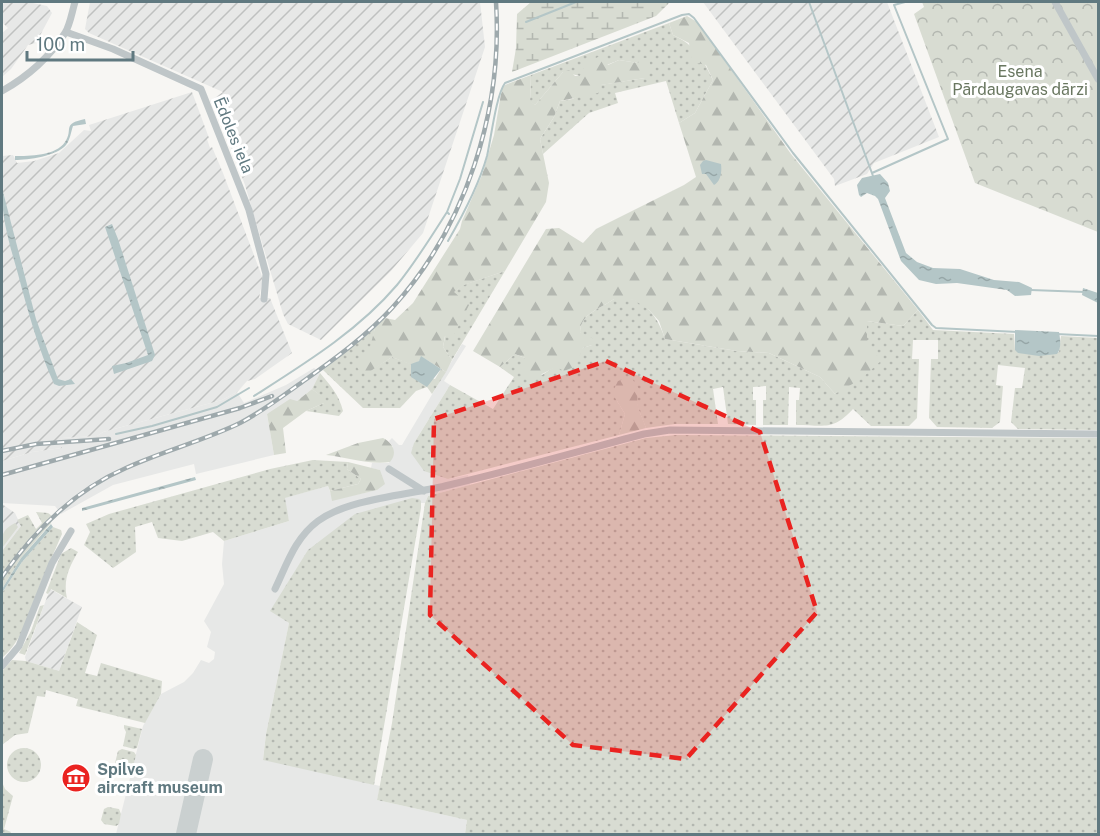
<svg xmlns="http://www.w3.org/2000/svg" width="1100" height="836" viewBox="0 0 1100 836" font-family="'Public Sans',sans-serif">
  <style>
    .built { fill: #e7e8e7 }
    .industrial { fill: url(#industrial-furrows) }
    .grass { fill: url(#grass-dots) }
    .forest { fill: url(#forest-firs) }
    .wetland { fill: url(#wetland-marsh) }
    .park { fill: url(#park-crowns) }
    .water { fill: url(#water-ripples) }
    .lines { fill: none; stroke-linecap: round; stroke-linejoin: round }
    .stream { stroke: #b4c6c7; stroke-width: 2 }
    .taxiway { stroke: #cad0d0; stroke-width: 20 }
    .minor { stroke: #bfc6c8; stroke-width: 7 }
    .rail-casing { stroke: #9ea9ac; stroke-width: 4.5 }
    .rail { stroke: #fff; stroke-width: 2; stroke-dasharray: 7; stroke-linecap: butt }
    .marked { fill: #ea2320; fill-opacity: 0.2; stroke: #ea2320; stroke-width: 4.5; stroke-dasharray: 12 8; stroke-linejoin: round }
    .labels { text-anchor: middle; stroke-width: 6; stroke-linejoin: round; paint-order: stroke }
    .park-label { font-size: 16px; fill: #697760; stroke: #fff }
    .street-label { font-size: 16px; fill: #607980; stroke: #fff }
    .poi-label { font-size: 16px; font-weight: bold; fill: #607980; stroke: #fff; text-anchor: start }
  </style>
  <defs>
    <pattern id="industrial-furrows" width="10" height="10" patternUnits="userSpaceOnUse" patternTransform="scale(1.5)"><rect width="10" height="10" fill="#e7e8e7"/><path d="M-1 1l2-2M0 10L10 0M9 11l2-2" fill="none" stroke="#bfc1c0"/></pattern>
    <pattern id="grass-dots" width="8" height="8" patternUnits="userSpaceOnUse" patternTransform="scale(1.5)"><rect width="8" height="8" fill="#d8dcd2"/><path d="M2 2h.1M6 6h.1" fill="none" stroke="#b3b7b0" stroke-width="1.8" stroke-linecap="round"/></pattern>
    <pattern id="forest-firs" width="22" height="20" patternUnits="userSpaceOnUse" patternTransform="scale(1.5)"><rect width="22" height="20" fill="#d8dcd2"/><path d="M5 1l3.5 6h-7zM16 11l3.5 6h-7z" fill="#b3b7b0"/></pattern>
    <pattern id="wetland-marsh" width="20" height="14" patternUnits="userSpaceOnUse" patternTransform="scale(1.5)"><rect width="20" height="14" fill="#d8dcd2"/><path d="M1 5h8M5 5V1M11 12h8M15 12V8" fill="none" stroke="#b3b7b0"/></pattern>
    <pattern id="park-crowns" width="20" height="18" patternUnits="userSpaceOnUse" patternTransform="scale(1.5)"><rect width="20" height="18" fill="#d8dcd2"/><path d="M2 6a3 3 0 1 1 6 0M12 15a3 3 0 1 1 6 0" fill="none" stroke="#b3b7b0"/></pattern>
    <pattern id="water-ripples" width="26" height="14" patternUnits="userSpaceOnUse" patternTransform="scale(1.5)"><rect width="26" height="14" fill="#b4c6c7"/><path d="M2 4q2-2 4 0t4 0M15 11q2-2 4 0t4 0" fill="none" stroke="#96a6a7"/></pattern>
  </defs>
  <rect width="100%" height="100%" fill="#f7f6f3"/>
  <path class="built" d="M462,344l4,2 -22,35 6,4 -36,58 34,36 20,-4 2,10 -42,11 -3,7h-4v-2l-150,110 18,12 -23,111 -3,25 117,27 -3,14 90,20 -2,14h-349l27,-108 18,-32 23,-12 9,-9 8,-13 8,3 5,-4 1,-7 -8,-5 4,-15 -7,-11 20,-37 -2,-20 2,-23 65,-20 -5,-23 44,-12 5,14 44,-10 3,-20 -9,-2 1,-5h17l4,-16 -4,-6 3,-3 7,7h3z
    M314,368l6,5 -8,16 -15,12 -30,13 7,41 -78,19 -2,-10 -81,21 -52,29 -6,-8 -53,-3v-42l30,-9 30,-4v-10l35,-2 6,-4 119,-32 15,-8 7,11 42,-18z"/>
  <path class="industrial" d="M4,2h24l19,4 5,7 -16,30 -8,2 -17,24 -9,8v-44l6,-5 -6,-6v-15z
    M90,2h390l5,45 -62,186 -32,38 -70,69 -33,-16 -5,-10 -38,-129 -28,-75 -7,-9 13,-9 -134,-59 -4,-4z
    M703,2h184l52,135 -65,26 -7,11 -32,12 -1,-7z
    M192,92l17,46 -2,1 3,9 2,-1 11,26 40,106 -4,19h11l22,55 -37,26 -8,2 -10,11 -15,8 -119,32 -6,4 -35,2v10l-30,4 -30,9v-305l11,-1 4,8 17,-2 25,-8 25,-23 7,1 -2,-6z
    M2,504l13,9 6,13 -19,25z
    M50,589l32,18 -23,64 -33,-10 -1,-4z"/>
  <path class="grass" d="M669,23l4,12c22,10 30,24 40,45l-18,33 -16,10 -13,-42 -51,12 3,10 -29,10 -46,41 -3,-15 14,-22 6,-16 12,-2 28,-14 45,-7 -7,-15 -19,-3 -39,16 -17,-4 -28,33 -5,-3 1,-27z
    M505,271l-53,89 -9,-13 11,-55 9,-7z
    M614,299c6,0 15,-1 21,1 16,7 25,23 30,39l72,12 32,2 51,24 15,17 32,-52v-21l36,5 15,-16 15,20 81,4 1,16 44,2 2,-16 37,2v92l-80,-1 -7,-7 4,-34h7l3,-20 -27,-3 -2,20 7,1 -3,36 -8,6 -55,-1 -8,-9 2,-59h7v-19h-25l-1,19h7l-2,59 -8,8h-38l-18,-17c-20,22 -29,16 -57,16v-25h3l1,-12 -11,-1 -1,38h-25v-25h3v-14l-13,1v13h3v25l-28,-1 -5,-37 -10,2 5,35h-43l-29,4 -8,-20 -2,-9 -19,2 8,13 -6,21 -171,44 -24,-8 -13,-18 3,-10 36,-58 43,24 21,-32 -14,-10 15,-13 10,4 17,17 41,-27 9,-3 -12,-13c1,-19 20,-23 34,-33z
    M375,328l-9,45 26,-16 19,7v10l24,5 6,-10 5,3 -14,22 -5,-7 -11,4 -16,17h-37l-40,-38z
    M320,373c11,13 19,22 23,38l-4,5 -33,-5 18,-8 -1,-5 -11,-9z
    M676,435l422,3v396h-633l2,-14 -90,-20 15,-77 33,-220 3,-7 218,-58z
    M313,460l35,2 -1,7 14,10 -3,5 -28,7 -2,-5 -43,12 4,23 -65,20 -11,-9 -31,9 -24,-3 -6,-16 -17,5 1,25 -23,16 -29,-23 6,-13 -4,-8 23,-10 161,-45z
    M412,498l7,1 2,2v7l-47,277 -111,-25 3,-26 23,-111 -19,-12 38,-61 47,-36z
    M36,512l12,1 4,3 -1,7 -30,35 -19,31v-38l19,-25 -4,-6 11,-5 8,14 6,-6z
    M53,527l8,3 1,4c-8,19 -17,37 -24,56 -10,25 -15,50 -36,68v-65l20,-31z
    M71,548l7,4c-9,15 -15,28 -11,46l-16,-9 -3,5 -2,-1 15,-39z
    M44,605l-19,50 -6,-2 12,-22 9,-25z
    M77,622l20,13 -12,38 12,3 4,-13 61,18 -1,13 -16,29 -69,-17 2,-7 -32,-9 -1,7 -8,-1 -9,37 -13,2 -13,10v-74l10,-11 14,1 33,10z
    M124,725l18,4 -5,19 -3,1 -11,-3 3,-14 -2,-4z
    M7 765a17 17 0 1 1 34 0a17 17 0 1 1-34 0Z
    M122,749l12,3 2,3 -3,12 -4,2 -11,-3 -3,-3 3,-12z
    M2,782l3,7 8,7 -9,33 7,3 -1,2h-8z
    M108,807l11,2 2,5 -2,10 -3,2 -12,-2 -3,-4 3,-11z"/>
  <path class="forest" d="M687,16l10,6 94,132 127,156 -15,16 -36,-5v21l14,19 -20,18 -26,15 -15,-17 -51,-24 -32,-2 -72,-12 -6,-18 -10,-11 -15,-10 -20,-1c-14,10 -33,14 -34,33l16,8 -4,5 -9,3 -9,19 -10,4 -8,-4 -24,12 -12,-5 5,-16 -10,-4 -15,13 -27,-16 73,-122 13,-1 24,15 13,-14 88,-44 12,-8 -17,-54 16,-10 18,-33 -7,-15 -14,-3 -3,-19 -16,-8 -4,-12z
    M600,56l8,9 11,-5 19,3 3,-5h8l1,6 -5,14 -44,7 -3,8 -38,8 -6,16 -14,22 9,44 -3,19 -41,69 -41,14 -10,7 15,13 -15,30 -9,1 -2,11 9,13 -6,12 -24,-15 -3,4 -7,4 -20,-8 -26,17 -8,-5 -3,-8 14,-10 6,-23 10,-10 10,2 18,-17 47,-74 2,-8 20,-46 12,-40 8,-47 3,-3 26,-10 -1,26 5,4 28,-33 6,-2 6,6h5l6,-13z
    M631,377l8,12c-5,17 2,24 7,39l-27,7 6,-21 -13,-21 6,-12z
    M312,389l12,9v5l-18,8 -23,17 3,25 -12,2 -7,-41 23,-15 7,2z
    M383,438c10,5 15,15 7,24 -22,3 -43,-5 -64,-7l32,-12z
    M348,462l32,8 5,14 -8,6 -45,11 -2,-10 28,-7 3,-5 -14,-10z
    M15,523l3,4 -16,21c-1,-13 1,-19 13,-25z"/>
  <path class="wetland" d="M531,2h139l-14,14 -144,56 4,-24 1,-34z"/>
  <path class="park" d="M922,2h176v230l-123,-49 -61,-169 10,-7z"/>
  <path class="water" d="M85,119l1,5 -13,2c-2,6 -3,14 -7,19 -9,11 -38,15 -51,15v-4c14,0 41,0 50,-14 9,-13 -4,-18 20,-23z
    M706,160l15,4c1,7 0,17 -7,21l-8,-11h-4l-2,-9 3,-4z
    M880,174l8,9 2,8 -5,7 21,55 11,9 16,6 27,1 34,11 25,2 13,6 -1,7 -16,1 -8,-6 -50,-7 -21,1 -17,-4 -18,-19 -23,-62 -3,-3 -8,-3 -6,4 -2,-2 -2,-10 5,-7z
    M2,188l34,131 22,60 7,2 6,-2 4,5 -16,2 -5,-2c-16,-36 -26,-72 -36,-110 -8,-28 -17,-57 -16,-86z
    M112,224l6,15 37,116 -3,6 -38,13 -2,-8 14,-3 22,-8 -43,-128z
    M1083,288l15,5v10l-16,-8z
    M1015,330l44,2c1,6 3,16 -2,22l-18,2 -21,-3 -3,-3z
    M421,356l20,13 -14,18 -16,-10v-13l8,-3z
    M195,477l1,3 -114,31v-3z
    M51,524l2,3 -31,35 -20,31v-4l19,-31z"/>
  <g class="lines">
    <path class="stream" d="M809,2l64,174
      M526,22l50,-20
      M872,173l76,-34 -54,-134 11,-3
      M449,214l-2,-2 13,-33 23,-77
      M448,241c15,-26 31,-56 39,-85 4,-17 9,-61 18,-73l177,-68 7,-1 5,4 99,135 139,172 4,3 82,4
      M1031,290l54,2
      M1056,334l42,2
      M254,396c50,-32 104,-65 143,-111 18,-22 34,-48 50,-73
      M116,434l36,-8 65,-19 32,-19"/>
    <path class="taxiway" d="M186,834l17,-75"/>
    <path class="minor" d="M1055,2l43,77
      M66,32l47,17 88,40 48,121 17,64 -2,25
      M2,91c25,-14 47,-33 63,-58 5,-8 7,-21 10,-31
      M389,469l35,22
      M275,589c12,-25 20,-51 43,-68 31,-23 93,-26 131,-36 66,-15 130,-34 195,-51l26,-4 428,4
      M2,666l17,-20 33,-83 19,-32"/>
    <g class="rail-casing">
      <path id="rail" d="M2,451l34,-7 73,-5
        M2,475l238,-67 32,-12
        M2,577c32,-46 71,-86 124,-109 37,-17 77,-27 114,-45 23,-12 44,-28 65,-43 31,-22 61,-44 87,-72 74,-81 111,-198 104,-306"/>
    </g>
    <use href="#rail" class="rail"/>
  </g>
  <path class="marked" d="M606,361l154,71 57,180 -131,147 -113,-14 -143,-130 4,-196z"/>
  <defs>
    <g id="museum-disc" transform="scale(1.5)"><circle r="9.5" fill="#ea2320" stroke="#fff"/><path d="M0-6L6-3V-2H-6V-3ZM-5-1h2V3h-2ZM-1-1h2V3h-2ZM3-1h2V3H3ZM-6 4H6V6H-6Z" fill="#fff"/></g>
  </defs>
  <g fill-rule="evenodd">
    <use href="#museum-disc" x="76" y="778"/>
  </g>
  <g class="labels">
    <g class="park-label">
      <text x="1020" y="77">Esena<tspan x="1020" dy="18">Pārdaugavas dārzi</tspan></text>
    </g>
    <g class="street-label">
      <text transform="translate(234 135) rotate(68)" y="6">Ēdoles iela</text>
    </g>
    <g class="poi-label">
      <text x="97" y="775">Spilve<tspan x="97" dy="18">aircraft museum</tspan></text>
    </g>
  </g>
  <rect width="1100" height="836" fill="none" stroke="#607980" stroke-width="6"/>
  <path d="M27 51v9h106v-9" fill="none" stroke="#607980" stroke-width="3"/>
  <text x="36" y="51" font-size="18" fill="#607980" stroke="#ffffff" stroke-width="4.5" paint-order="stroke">100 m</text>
</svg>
